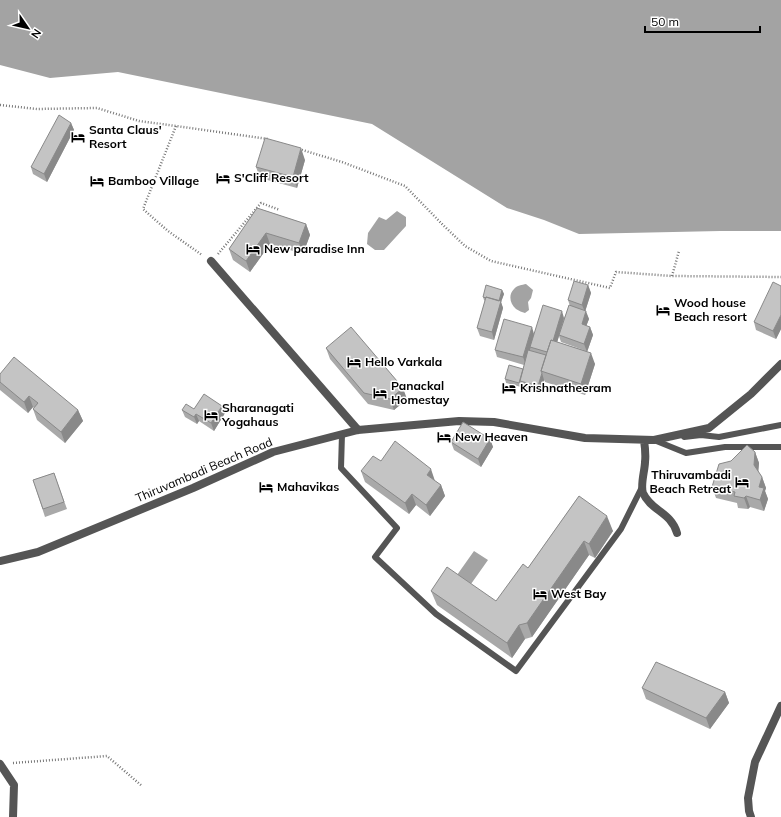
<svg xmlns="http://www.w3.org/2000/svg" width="781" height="817" viewBox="0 0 781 817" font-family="Mulish,sans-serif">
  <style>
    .water { fill: #a3a3a3 }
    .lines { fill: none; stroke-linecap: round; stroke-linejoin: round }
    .path { stroke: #777; stroke-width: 2.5; stroke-dasharray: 1 2; stroke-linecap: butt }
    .lane { stroke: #555; stroke-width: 6 }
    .street { stroke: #555; stroke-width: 8 }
    .wall { fill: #a9a9a9; fill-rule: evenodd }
    .shaded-wall { fill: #898989 }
    .building { fill: #c4c4c4; stroke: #898989 }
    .labels { text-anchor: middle; stroke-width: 3; stroke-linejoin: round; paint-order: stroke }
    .poi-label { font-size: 12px; font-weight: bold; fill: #000; stroke: #fff; text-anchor: start }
    .street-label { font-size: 12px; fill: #000; stroke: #fff }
  </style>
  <rect width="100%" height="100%" fill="#fff"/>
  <path class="water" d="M0,0h781v231h-61l-141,3 -35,-14 -37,-12 -135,-84 -254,-52 -68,6 -50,-13z
    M397,211l9,6v9l-22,24h-9l-8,-6 1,-11 11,-16 7,3z
    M526,284l7,6 -2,8 -3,4 1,8 -4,3c-3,-1 -6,-2 -9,-4 -6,-5 -8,-14 -2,-20 3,-4 8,-4 12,-5z
    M474,551l14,9 -17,24 -14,-9z"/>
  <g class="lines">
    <path class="path" d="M0,105l37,4 60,-1 42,13 37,5 92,13
      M176,126l-33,83 25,22 34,24
      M299,149l43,13 63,24 37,38 23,22 26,15 119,27 6,-16 56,4 109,1
      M218,254l43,-51 19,7
      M672,276l7,-25
      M13,763l94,-7 35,30"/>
    <path class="lane" d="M342,434l-1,34 56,60 -22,29 61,57 80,57 105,-142 21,-42
      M684,437l17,-2 18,2 62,-12
      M654,440l32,13 39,-6h56"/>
    <path class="street" d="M211,261l147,169
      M644,440c1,7 2,14 1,22 0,8 -5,23 -2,31 8,18 28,19 34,40
      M0,561l38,-9 155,-64 80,-36 85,-22 101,-9 35,1 91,16 69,2 55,-12 42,-34 30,-30
      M0,764l14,21 -1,32
      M751,817l-2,-6 -1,-13 7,-36 26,-56"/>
  </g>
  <path class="wall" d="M71,123l3,7 -27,52 -14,-8 -2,-7z
    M305,160l-8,28 -37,-10 -4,-11z
    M257,208l49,16 4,11 -7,19 -33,-10 -20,28 -17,-12 -4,-11z
    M588,285l3,8 -6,18 4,8 -3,7 4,1 3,8 -6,17 8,12 -10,31 -40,-13 -1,-2 -3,13 -19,-5 -1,-3v2l-15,-4 -1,-4 18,-10 1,-4 -27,-8 -2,-7 39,-16 30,-16 6,-12 -2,-6zM559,336l2,6 25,9 -29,-9z
    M781,286v43l-5,10 -20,-9 -2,-8z
    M502,290l2,4 -3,8 2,6 -9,32 -14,-4 -3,-8 8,-27 -1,-1 -1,-3z
    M326,348l81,51 -13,11 -26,-6 -38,-45z
    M0,374l78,36 5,11 -18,22 -28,-23 -4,-11 1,-1 -1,-1 -5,6 -28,-23z
    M194,409l31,4 -11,18 -15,-10 -2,3 -12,-7 -3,-7z
    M490,439l3,8 -12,20 -27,-17 -3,-8z
    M755,452l4,11 -1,8 4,6 4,11 -1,3 3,8 -4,12 -14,-4 -2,2 -10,-1 -1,-5 -21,-5 -4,-11 19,-26z
    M361,471l74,10 6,4 4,11 -15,20 -14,-11 -7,9 -44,-32z
    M54,473l13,36 -22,8 -12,-37z
    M579,496l34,35 -18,27 -6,-3 -57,82 -7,2 -13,19 -75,-53 -6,-14 65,10 32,-33z
    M642,688l83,4 4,11 -19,26 -64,-30z"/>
  <path class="shaded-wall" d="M71,123l3,7 -27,52 -3,-8z
    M301,148l4,12 -8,28 -4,-11z
    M306,224l4,11 -7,19 -4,-11z
    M266,233l4,11 -20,28 -4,-11z
    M588,285l3,8 -6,19 -3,-7z
    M502,290l2,4 -3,8 2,6 -9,32 -2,-8z
    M562,311l2,7 -5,17v1l-7,24 -3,-7z
    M586,311l3,8 -5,13 -2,-8z
    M781,315v14l-5,10 -3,-8z
    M532,327l2,7 -8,31 -3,-8z
    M590,327l3,8 -6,17 -3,-8z
    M591,353l4,11 -10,31 -4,-11z
    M542,373l2,7 -3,13 -3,-7z
    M403,388l4,11 -13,11 -4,-11z
    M29,396l4,11 -5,6 -4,-11z
    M222,406l3,7 -11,18 -3,-8z
    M78,410l5,11 -18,22 -4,-11z
    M196,414l3,7 -2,3 -3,-7z
    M490,439l3,8 -12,20 -3,-8z
    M755,452l4,11 -1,13 -4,-11z
    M431,469l4,12 -8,-6z
    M762,477l4,11 -1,3 3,8 -4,12 -4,-11 -1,-13z
    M441,485l4,11 -15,20 -4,-11z
    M412,494l4,11 -7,9 -4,-11z
    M746,496l4,11 -2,2 -4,-11z
    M607,516l6,15 -18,27 -6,-14z
    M584,541l5,14 -57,82 -5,-14z
    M519,625l6,14 -13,19 -5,-15z
    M725,692l4,11 -19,26 -4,-11z"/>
  <path class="building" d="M59,115l12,8 -27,51 -13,-7z
    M265,138l36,10 -8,29 -37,-10z
    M257,208l49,16 -7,19 -33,-10 -20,28 -17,-12z
    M574,281l14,4 -6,20 -14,-5z
    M773,282l8,4v29l-8,16 -19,-9z
    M486,285l16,5 -3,11 -13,-4v1l-3,-1z
    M486,297l15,4 -9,31 -15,-4z
    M543,305l19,6 -9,30 -2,-1 -4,12 -17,-5z
    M569,305l17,6 -4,13 8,3 -6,17 -25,-9z
    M504,319l28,8 -9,30 -28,-7z
    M351,327l52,61 -13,11 -26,-6 -38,-45z
    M551,340l40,13 -10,31 -40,-13z
    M528,350l18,5 -5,16 1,2 -4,13 -18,-5z
    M14,357l64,53 -17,22 -28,-23 5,-6 -9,-7 -5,6 -24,-20v-8z
    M509,365l14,4 -4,14 -14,-4z
    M204,394l18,12 -11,17 -15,-9 -2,3 -12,-7 4,-6 8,5z
    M463,422l27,17 -12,20 -27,-17z
    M395,441l36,28 -4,6 14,10 -15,20 -14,-11 -7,9 -44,-32 12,-15 8,5z
    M747,445l8,7 -1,13 8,12 -3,10 5,1 -4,12 -14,-4 -2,2 -10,-2 1,-4 -23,-5 7,-23 12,-3z
    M54,473l10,29 -21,7 -10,-29z
    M579,496l28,20 -18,28 -5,-3 -57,82 -8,2 -12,18 -76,-52 16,-24 49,34 27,-37 5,4z
    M656,662l69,30 -19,26 -64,-30z"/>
  <defs>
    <g id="hotel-bare" transform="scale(1.08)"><path d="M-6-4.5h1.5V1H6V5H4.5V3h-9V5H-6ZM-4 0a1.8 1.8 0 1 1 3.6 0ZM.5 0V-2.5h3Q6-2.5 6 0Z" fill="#000" stroke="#fff" stroke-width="2.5" paint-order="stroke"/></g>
  </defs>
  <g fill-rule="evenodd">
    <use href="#hotel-bare" x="78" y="137"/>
    <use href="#hotel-bare" x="223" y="178"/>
    <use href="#hotel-bare" x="97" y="181"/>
    <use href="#hotel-bare" x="253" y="249"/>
    <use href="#hotel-bare" x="663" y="310"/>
    <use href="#hotel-bare" x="354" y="362"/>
    <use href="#hotel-bare" x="509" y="388"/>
    <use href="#hotel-bare" x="380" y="393"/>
    <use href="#hotel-bare" x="211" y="415"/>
    <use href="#hotel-bare" x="444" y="437"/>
    <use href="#hotel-bare" x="742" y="482"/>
    <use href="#hotel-bare" x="266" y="487"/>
    <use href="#hotel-bare" x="540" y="594"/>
  </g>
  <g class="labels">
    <g class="poi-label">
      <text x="89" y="134">Santa Claus'<tspan x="89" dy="14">Resort</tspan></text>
      <text x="234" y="182">S'Cliff Resort</text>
      <text x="108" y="185">Bamboo Village</text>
      <text x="264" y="253">New paradise Inn</text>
      <text x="674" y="307">Wood house<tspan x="674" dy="14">Beach resort</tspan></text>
      <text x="365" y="366">Hello Varkala</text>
      <text x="391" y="390">Panackal<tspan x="391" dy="14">Homestay</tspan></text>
      <text x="520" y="392">Krishnatheeram</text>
      <text x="222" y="412">Sharanagati<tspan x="222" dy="14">Yogahaus</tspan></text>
      <text x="455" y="441">New Heaven</text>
      <text x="731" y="479" text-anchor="end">Thiruvambadi<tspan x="731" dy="14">Beach Retreat</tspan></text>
      <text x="277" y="491">Mahavikas</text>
      <text x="551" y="598">West Bay</text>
    </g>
    <g class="street-label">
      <text transform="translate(204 470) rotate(-23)" y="4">Thiruvambadi Beach Road</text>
    </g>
  </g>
  <g transform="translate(28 28) rotate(124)" stroke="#ffffff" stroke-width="3" paint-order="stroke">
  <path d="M0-3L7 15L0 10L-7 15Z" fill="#000000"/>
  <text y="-6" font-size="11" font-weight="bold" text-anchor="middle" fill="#000000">N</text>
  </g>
  <path d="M645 26v6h115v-6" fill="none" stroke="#000000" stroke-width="2"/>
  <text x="651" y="26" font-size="12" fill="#000000" stroke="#ffffff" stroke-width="3" paint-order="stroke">50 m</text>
</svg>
